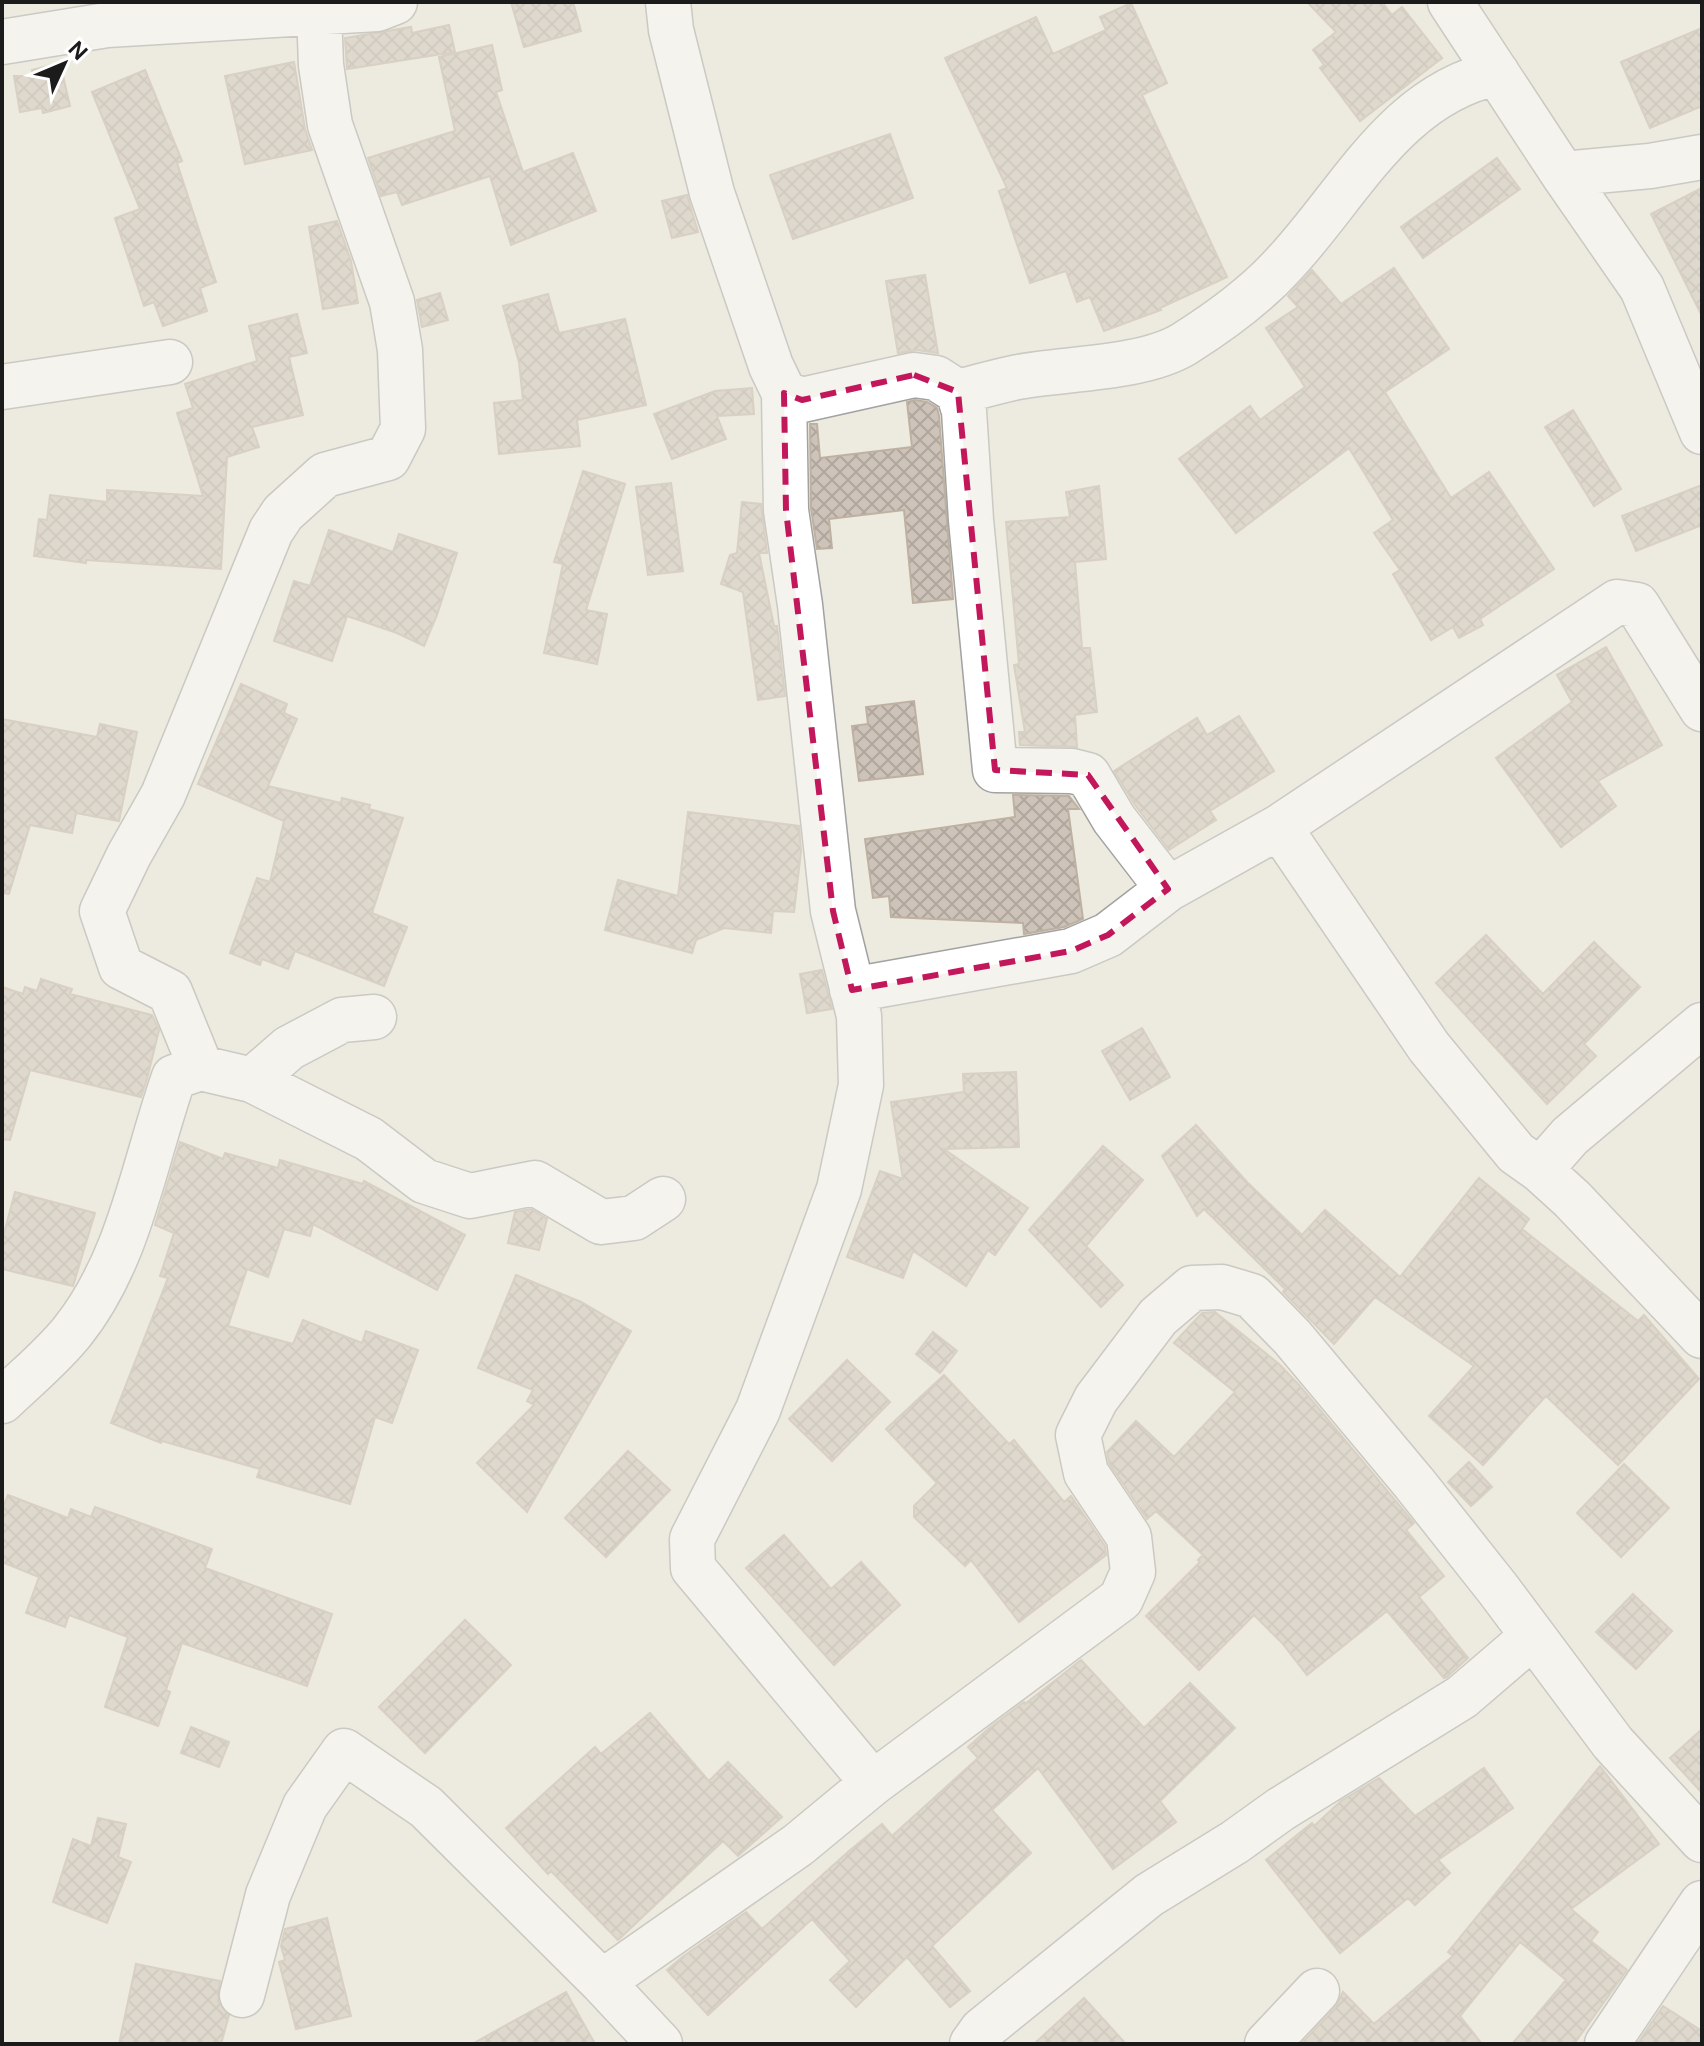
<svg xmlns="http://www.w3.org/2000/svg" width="1704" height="2046" viewBox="0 0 1704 2046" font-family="'DM Sans',sans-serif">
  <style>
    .building { fill: url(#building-cross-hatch); stroke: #bfb1a1; stroke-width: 2 }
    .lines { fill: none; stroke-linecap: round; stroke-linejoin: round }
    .minor-casing { stroke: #a2a2a2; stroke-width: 47 }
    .minor { stroke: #fff; stroke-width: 44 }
    .marked { fill: none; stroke: #c2185b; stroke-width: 6; stroke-dasharray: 16 10; stroke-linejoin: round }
  </style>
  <defs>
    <pattern id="building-cross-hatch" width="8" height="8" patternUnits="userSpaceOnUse" patternTransform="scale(2)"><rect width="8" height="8" fill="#cdc3b8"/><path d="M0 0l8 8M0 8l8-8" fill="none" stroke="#afa79e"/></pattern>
  </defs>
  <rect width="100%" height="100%" fill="#edeadf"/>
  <path class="building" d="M511,2h62l8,29 -57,16z
    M1307,2h75l10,13 10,-8 40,51 -82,63 -40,-53 4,-3 -11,-15 23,-18z
    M1131,3l36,80 -25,12 85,182 -67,31 1,2 -57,21 -14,-34 -13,5 -11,-31 -36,12 -31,-92 8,-3 -62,-130 91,-41 17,37 53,-24 -6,-13z
    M449,25l6,27 -108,17 -2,-31 66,-11 1,6z
    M1702,28v78l-52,22 -29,-66z
    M492,45l10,45 -6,2 27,80 50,-19 23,58 -85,34 -21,-69 -88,29 -5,-13 -16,4 -13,-38 87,-27 -16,-74z
    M294,62l11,67 7,21 -67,14 -20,-88z
    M60,63l10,43 -27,7 -1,-5 -22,4 -6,-36h19l-1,-6z
    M145,70l37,91 -5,2 39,119 -16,6 7,23 -44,15 -9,-24 -10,4 -29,-88 25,-9 -48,-117z
    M890,134l23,64 -120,41 -23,-64z
    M1497,158l23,31 -97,69 -22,-31z
    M1702,188v128l-51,-102z
    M687,195l11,37 -26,6 -10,-37z
    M337,221l14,40 7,42 -35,6 -14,-82z
    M1394,268l55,81 -64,43 66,106 38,-26 65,97 -74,50 3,6 -24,13 -6,-11 -22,13 -38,-66 7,-4 -26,-37 19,-13 -44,-72 -113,85 -57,-74 71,-53 10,14 45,-33 -39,-59 32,-21 -10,-11 24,-26 29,34z
    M925,275l13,78 -21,-3 -19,3 -12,-72z
    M440,293l8,27 -26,7 -5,-27z
    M548,294l11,39 66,-14 21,86 -69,15 3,26 -81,8 -5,-51 29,-3 -4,-38 -16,-56z
    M297,314l10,39 -18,4 14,58 -51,12 7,20 -32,10 -6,112 -135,-9v3l-52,-7 5,-37 8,1 3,-25 57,7v-12l96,6 -26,-83 16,-5 -8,-24 72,-23 -8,-35z
    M752,388l2,26 -37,2 9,23 -54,20 -18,-45 61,-23z
    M915,400l12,2 10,6 2,8 14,183 -40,4 -9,-93 -75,9 3,29 -15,1 -6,-41 -1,-84h7l3,34 92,-11 -5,-45z
    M1573,410l48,79 -27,17 -49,-79z
    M583,471l42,13 -39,126 21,4 -10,50 -53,-11 19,-89 -9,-2z
    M671,483l12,88 -35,4 -12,-88z
    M1702,485v40l-66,26 -14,-35z
    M1099,486l7,73 -31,3 7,86h8l7,64 -22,3 2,32 -57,-2 -1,-13h6l-11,-67 5,-1 -13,-142 64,-5 -4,-25z
    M742,502l19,2 6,49h-8l15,73h3l8,70 -27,4 -15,-108 -22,-8 9,-29 7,-2z
    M329,530l64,22 6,-18 58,19 -20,62 -13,31 -27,-13 -50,-17 -15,45 -58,-20 20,-60 16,5z
    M1606,647l56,98 -64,36 18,25 -55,41 -65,-89 76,-56 -15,-27z
    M241,684l46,20 -3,9 13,6 -29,67 73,17 1,-5 28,7 -1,4 34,9 -31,95 35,14 -23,59 -89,-35 -7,18 -26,-10 -2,6 -30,-12 27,-75 13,4 14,-61 -86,-37z
    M914,701l9,73 -64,7 -7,-55 16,-2 -2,-17z
    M1239,716l35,55 -64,40 6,9 -47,30 -34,-45 -21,-34 83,-53 10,17z
    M2,719l95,18 3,-13 37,8 -18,89 -43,-8 -4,20 -42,-8 -21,69 -7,-1z
    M1013,795l56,1 10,13h-11l15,110 -19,8 -40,7 -1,-11 -132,-6 -2,-21 -16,2 -8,-59 150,-22z
    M688,812l111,14 2,25 -7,61 -21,-1 -2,22 -47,-5 -28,12 -4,13 -87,-23 13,-50 60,16z
    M1486,935l57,59 51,-52 46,45 -56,57 12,12 -49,48 -111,-121z
    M822,970l10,39 -25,4 -7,-39z
    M41,979l31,10 -2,5 82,21 7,15 -12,49 -6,18 -111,-27 -20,70 -8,-1v-152l21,7 2,-7 12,4z
    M1142,1028l28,49 -40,23 -28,-49z
    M1016,1072l3,75 -75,2 84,59 -33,47 -7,-5 -22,36 -53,-35 -10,27 -56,-21 33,-86 23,8 -12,-77 73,-10 -1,-18z
    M1196,1125l51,57 55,53 23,-25 75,67 79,-99 50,41 -7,10 116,92 6,-6 55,64 -81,86 -72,-69 -63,69 -54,-49 45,-50 -99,-69 -41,47 -51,-52 2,-3 -81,-80 -7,7 -35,-60z
    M180,1142l43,17 2,-6 53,15 2,-8 83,24 1,-3 101,54 -28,55 -124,-66 -3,12 -26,-7 -16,48 -21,-8 -19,57 65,18 10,-24 59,23 4,-12 52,19 -26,73 -17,-6 -25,87 -93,-27 3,-8 -98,-28 -1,2 -50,-20 57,-145 -8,-2 14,-43 -19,-8z
    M1103,1146l40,34 -57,66 37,39 -22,22 -72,-77z
    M15,1192l80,21 -22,73 -71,-17v-28z
    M531,1209l16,10 -8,31 -31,-7 7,-31z
    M516,1275l65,27 50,29 -104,181 -50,-49 57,-58 -7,-4 6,-11 -55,-22z
    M1215,1312l64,52 21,22 114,137 -8,7 38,46 -25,21 49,61 -21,19 -3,1 -57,-67 -80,64 -25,-32 -28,-28 -55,55 -53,-54 54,-54 -2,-2 5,-5 -47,-44 -9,8 -38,-56 -2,-11 29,-31 38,36 61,-65 -61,-49 28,-30z
    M933,1332l24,19 -17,22 -24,-19z
    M847,1360l43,42 -58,59 -43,-42z
    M944,1375l65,69 5,-4 50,62 7,-6 34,50 1,9 -87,67 -48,-62 -6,6 -51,-49v-11l23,-23 -51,-54z
    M628,1451l42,39 -64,67 -41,-39z
    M1469,1462l23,25 -21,19 -23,-24z
    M1624,1464l45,44 -48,49 -44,-44z
    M8,1495l60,23 3,-9 20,8 4,-10 37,13 80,29 -7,19 127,46 -25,72 -125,-43 -16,47 4,2 -12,34 -53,-19 23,-70 -59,-22 -4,12 -39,-14 13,-36 -37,-15v-52z
    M784,1535l47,54 30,-27 39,43 -66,60 -88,-97z
    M1633,1594l39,37 -36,38 -40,-37z
    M465,1620l46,45 -86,88 -46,-46z
    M1081,1660l63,68 46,-45 45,45 -75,73 16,21 -63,47 -75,-101 -46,42 39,43 -99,93 38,45 -20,16 -43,-50 -51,50 -26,-27 20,-19 -38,-42 -104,96 -41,-45 14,-12 65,-46 16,17 87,-78 33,-27 10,12 86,-78 -10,-11 20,-18 36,-27 1,2z
    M650,1713l59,68 19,-19 54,55 -44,39 -15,-15 -105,99 -67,-69 -3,3 -42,-46 89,-81 6,7z
    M191,1727l38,15 -10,25 -38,-14z
    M1702,1729v64l-32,-35z
    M1600,1766l59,78 -88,65 27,23 -7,9 36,29 -53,74h-62l54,-64 -46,-38 -60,74 22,28h-181l34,-36 8,-16 31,32 79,-68 -5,-4z
    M1484,1768l29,40 -75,52 12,13 -35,32 -7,-7 -68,55 -74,-93 46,-37 2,3 27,-25 38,-23 36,38z
    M98,1818l28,6 -8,33 13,5 -24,61 -54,-21 20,-63 18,7z
    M327,1918l24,98 -55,13 -17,-67 6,-2 -4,-14 4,-17z
    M136,1964l84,17 -2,20 11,14 -8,29h-102z
    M566,1992l29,52h-123z
    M1084,1998l42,46h-92z
    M1663,2006l39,25v13h-65z"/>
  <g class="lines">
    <g class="minor-casing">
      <path id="minor" d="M668,2l3,28 41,163 59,173 13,27 18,7 112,-25 22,3 22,14 6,19 7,109 24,250 77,1 16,4 26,44 54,70
        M1450,2l113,172 79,114 60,144
        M319,12l2,53 9,60 62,177 8,48 3,79 -15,29 -63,17 -42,38 -12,18 -108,264 -34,60 -27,56 19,56 49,25 31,76 51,12 117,59 55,42 46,15 65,-13 66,39 33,-4 29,-19
        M2,42l105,-17 270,-16 18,-7
        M1563,174l87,-8 52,-9
        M2,387l168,-25
        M958,392c20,-5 40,-11 60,-15 48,-9 125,-8 166,-33 35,-22 72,-49 100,-80 65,-69 112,-170 213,-191
        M784,393l2,117 14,95 33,306 26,105 2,69 -22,104 -81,221 -66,129 1,29 180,215
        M1279,827l150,220 87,106 24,17
        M852,990l219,-39 37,-16 60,-46 111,-62 338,-225 20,3 65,104
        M1702,1025l-132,111 -30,34 32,29 130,137
        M252,1080l37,-32 53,-28 32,-3
        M2,1401c24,-23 49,-43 70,-69 58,-72 72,-170 102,-255l27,-9
        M602,1982l196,-137 75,-62 248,-184 12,-27 -4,-35 -43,-64 -8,-38 18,-36 62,-82 34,-29 30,-1 30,9 40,41 122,146 84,106 115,154 89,97
        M242,1995l26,-100 37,-89 39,-55 82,56 176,175 58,62
        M972,2044l10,-14 167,-135 86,-53 46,-33 181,-112 71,-61
        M1267,2044l50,-53
        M1607,2044l95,-141"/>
    </g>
    <use href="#minor" class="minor"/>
  </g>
  <path d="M0 0H1704V2046H0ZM914,375l44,17 37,378 93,5 80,114 -60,46 -37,16 -219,39 -19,-79 -47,-401 -2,-117 18,7z" fill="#edeadf" fill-opacity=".55" fill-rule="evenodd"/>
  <path class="marked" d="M914,375l44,17 37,378 93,5 80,114 -60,46 -37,16 -219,39 -19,-79 -47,-401 -2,-117 18,7z"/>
  <rect width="1704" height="2046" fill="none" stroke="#1b1b1b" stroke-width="8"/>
  <g transform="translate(64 64) rotate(46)" stroke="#ffffff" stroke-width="6" paint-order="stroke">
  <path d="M0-6L14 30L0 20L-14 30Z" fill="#1b1b1b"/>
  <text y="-12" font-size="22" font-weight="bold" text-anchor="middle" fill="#1b1b1b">N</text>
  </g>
</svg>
